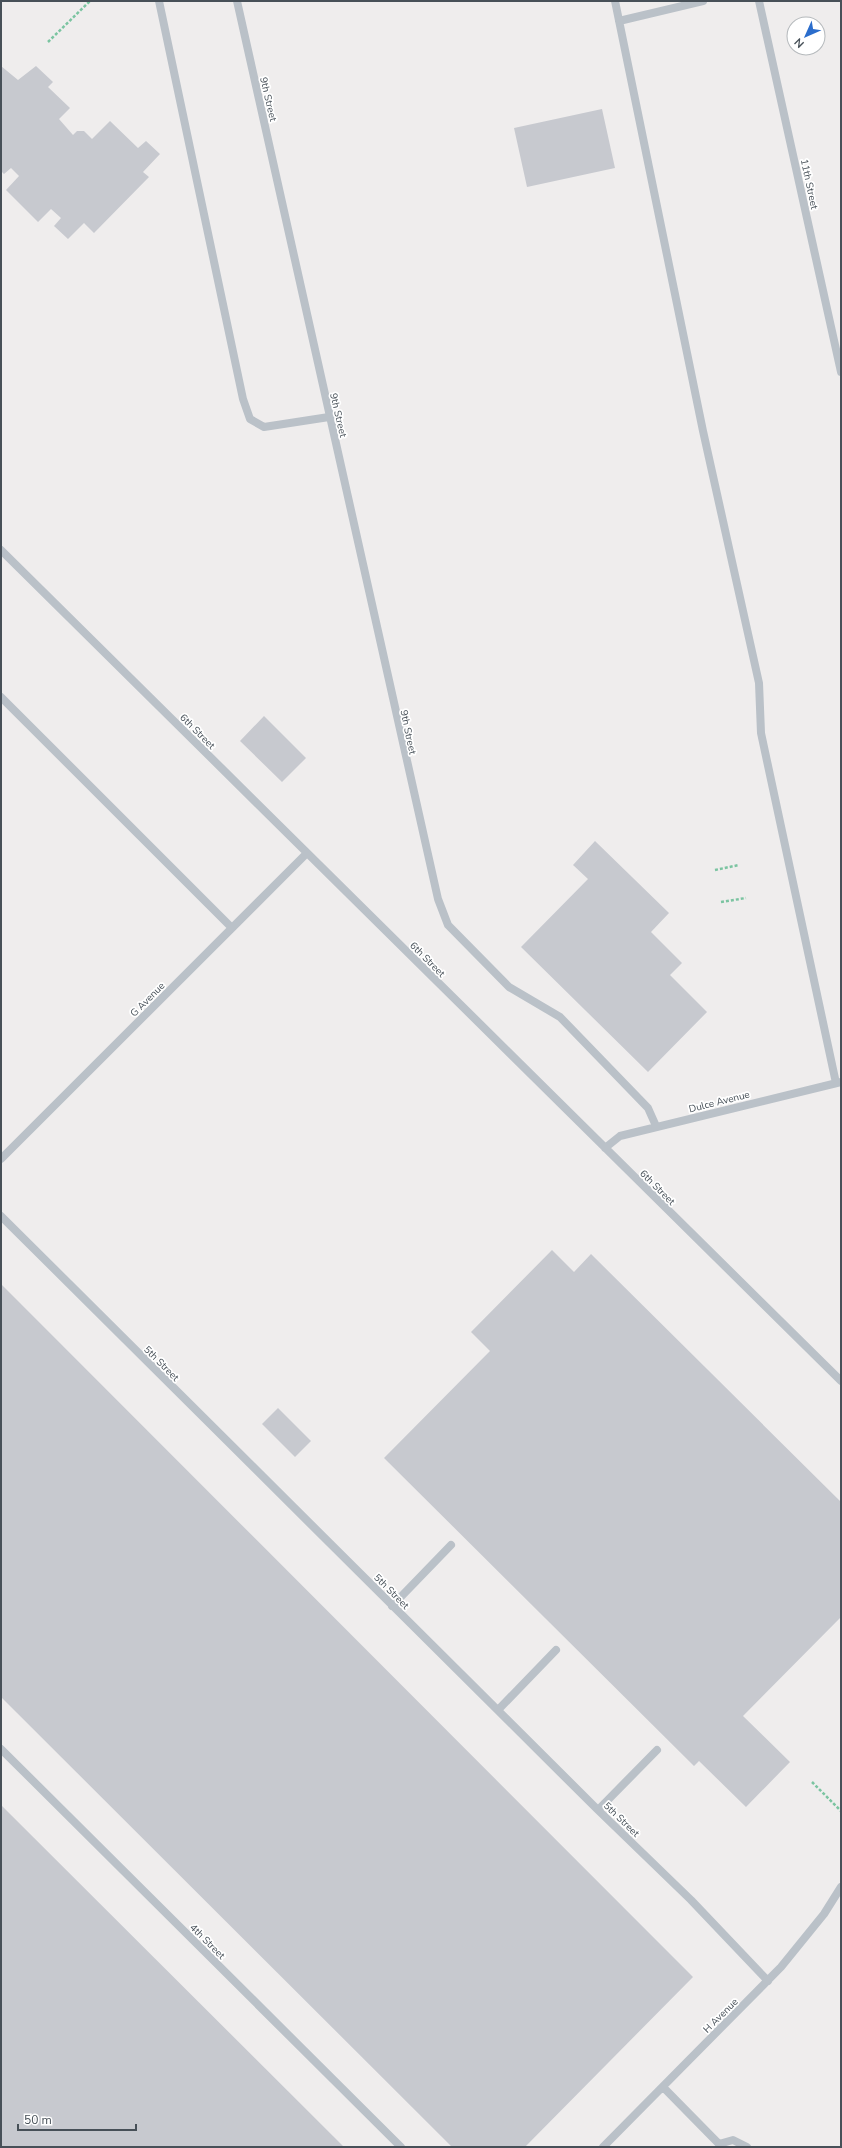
<svg xmlns="http://www.w3.org/2000/svg" width="842" height="2148" viewBox="0 0 842 2148" font-family="'Nunito Sans',sans-serif">
  <style>
    .building { fill: #c7c9cf }
    .lines { fill: none; stroke-linecap: round; stroke-linejoin: round }
    .path { stroke: #7bc4a1; stroke-width: 2.5; stroke-dasharray: 3 2; stroke-linecap: butt }
    .lane { stroke: #bac1c8; stroke-width: 8 }
    .labels { text-anchor: middle; stroke-width: 3.5; stroke-linejoin: round; paint-order: stroke }
    .street-label { font-size: 10px; fill: #475058; stroke: #fff }
  </style>
  <rect width="100%" height="100%" fill="#efeded"/>
  <path class="building" d="M1,66l17,14 18,-14 17,16 -5,5 22,21 -11,11 14,16 4,-4h7l8,8 18,-18 28,27 8,-7 14,13 -17,18 6,5 -55,56 -10,-10 -16,16 -14,-13 7,-8 -10,-9 -13,13 -32,-32 13,-14 -8,-8 -7,6 -3,-3z
    M602,109l13,59 -88,19 -13,-59z
    M264,716l42,42 -24,24 -42,-41z
    M595,841l74,72 -18,19 31,31 -12,12 37,37 -59,60 -127,-125 67,-68 -15,-14z
    M552,1250l22,22 17,-18 250,248v115l-98,99 47,46 -44,45 -47,-46 -5,5 -310,-308 106,-107 -19,-19z
    M1,1284l692,693 -168,170h-73l-451,-450z
    M278,1408l33,33 -16,16 -33,-33z
    M1,1805l343,342h-343z"/>
  <g class="lines">
    <path class="path" d="M48,42l42,-41
      M715,870l24,-5
      M721,902l25,-4
      M812,1782l29,29"/>
    <path class="lane" d="M159,1l84,398 7,20 14,8 65,-10
      M237,1l201,898 10,26 61,62 51,30 88,91 8,18
      M615,1l88,430 56,252 2,50 75,350
      M759,1l82,371
      M619,21l84,-20
      M1,550l840,831
      M1,697l231,231
      M605,1148l15,-12 221,-54
      M1,1159l306,-306
      M1,1216l597,594 93,90 77,81
      M392,1606l59,-61
      M498,1710l58,-60
      M1,1749l400,398
      M598,1810l59,-60
      M663,2087l59,60
      M719,2144l14,-4 14,7
      M603,2147l178,-180 43,-53 17,-27"/>
  </g>
  <g class="labels">
    <g class="street-label">
      <text transform="translate(269 99) rotate(77)" y="4">9th Street</text>
      <text transform="translate(810 184) rotate(78)" y="4">11th Street</text>
      <text transform="translate(339 415) rotate(77)" y="4">9th Street</text>
      <text transform="translate(198 731) rotate(45)" y="4">6th Street</text>
      <text transform="translate(409 732) rotate(78)" y="4">9th Street</text>
      <text transform="translate(428 959) rotate(45)" y="4">6th Street</text>
      <text transform="translate(147 999) rotate(-45)" y="4">G Avenue</text>
      <text transform="translate(719 1101) rotate(-14)" y="4">Dulce Avenue</text>
      <text transform="translate(658 1187) rotate(45)" y="4">6th Street</text>
      <text transform="translate(162 1363) rotate(45)" y="4">5th Street</text>
      <text transform="translate(392 1591) rotate(45)" y="4">5th Street</text>
      <text transform="translate(622 1819) rotate(44)" y="4">5th Street</text>
      <text transform="translate(208 1941) rotate(45)" y="4">4th Street</text>
      <text transform="translate(720 2015) rotate(-45)" y="4">H Avenue</text>
    </g>
  </g>
  <rect width="842" height="2148" fill="none" stroke="#475058" stroke-width="4"/>
  <g transform="translate(806 36) rotate(225)"><circle r="19" fill="#ffffff" stroke="#b5b9bc"/>
  <path d="M0-3L7 15L0 10L-7 15Z" fill="#2b6dcc"/>
  <text y="-6" font-size="11" font-weight="bold" text-anchor="middle" fill="#475058">N</text>
  </g>
  <path d="M18 2124v6h118v-6" fill="none" stroke="#475058" stroke-width="2"/>
  <text x="24" y="2124" font-size="12" fill="#475058" stroke="#ffffff" stroke-width="3" paint-order="stroke">50 m</text>
</svg>
